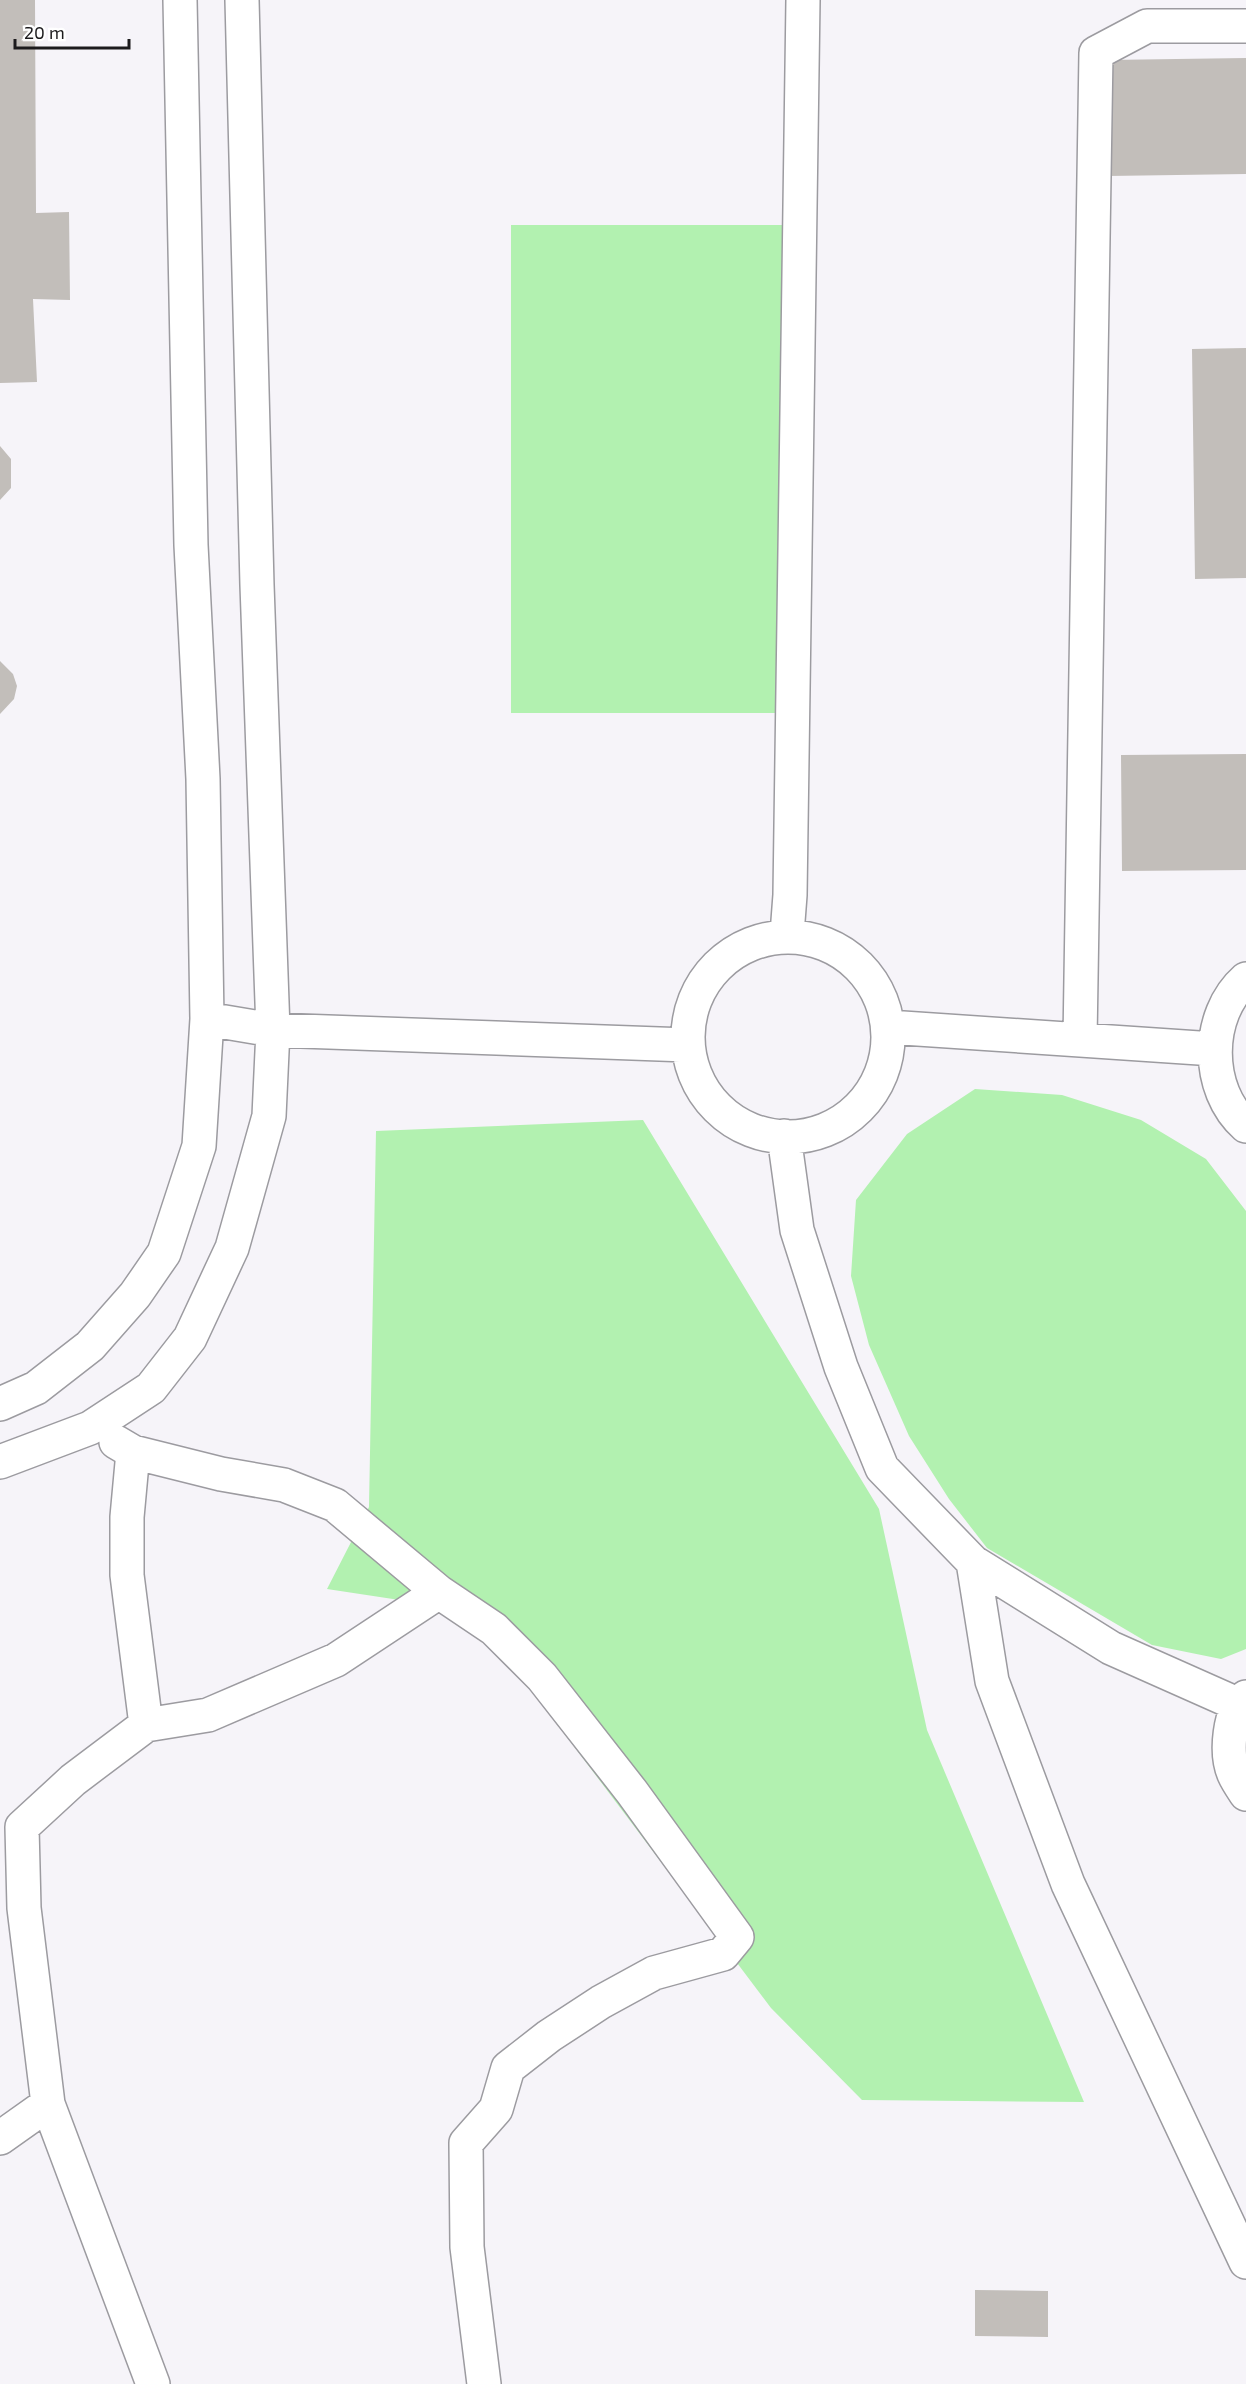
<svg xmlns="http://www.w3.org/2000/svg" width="1246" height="2384" viewBox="0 0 1246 2384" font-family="'Exo 2',sans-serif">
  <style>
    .green { fill: #b2f1b0 }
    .building { fill: #c2beba }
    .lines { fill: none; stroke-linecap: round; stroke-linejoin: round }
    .minor-casing { stroke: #9c9ba0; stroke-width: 36 }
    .minor { stroke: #fff; stroke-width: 33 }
  </style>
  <rect width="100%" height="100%" fill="#f6f4f9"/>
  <path class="green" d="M511,225h281v488h-281z
    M975,1089l87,6 79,25 65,39 40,52v438l-25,10 -69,-14 -165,-97 -38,-49 -40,-63 -40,-91 -18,-69 5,-76 51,-66z
    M643,1120l236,389 48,221 157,372 -222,-2 -91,-92 -299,-397 -145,-22 42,-82 7,-376z"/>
  <path class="building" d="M0,0h35l1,213 33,-1 1,88 -37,-1 4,83 -37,1z
    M1246,58v116l-138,2 -1,-116z
    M1246,348v230l-51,1 -3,-230z
    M0,446l11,13v29l-11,12z
    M0,661l13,13 4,12 -3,13 -14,15z
    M1246,754v116l-124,1 -1,-116z
    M975,2290l73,1v46l-73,-1z"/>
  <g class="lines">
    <g class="minor-casing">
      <path id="minor" d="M787,934l3,-39 13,-895
        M688 1037a100 100 0 1 1 200 0a100 100 0 1 1-200 0Z
        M1246,979c-41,36 -41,111 0,147
        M207,1019l66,11 414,15
        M888,1027l326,22
        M1080,1040l16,-987 51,-27h99
        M784,1136l13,94 44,137 41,101 91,94 138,86 126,56
        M0,1404l36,-16 54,-42 45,-51 29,-42 35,-107 8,-127 -4,-240 -12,-234 -11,-545
        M116,1442l17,10 -6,65v58l19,150
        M133,1452l88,22 63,11 51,20 104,87 55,37 48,48 90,115 105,145 -14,17 -69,19 -53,29 -52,34 -41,32 -12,41 -30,34 1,104 17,137
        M0,1462l90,-34 61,-40 39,-50 42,-90 37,-132 4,-86 -16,-445 -15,-585
        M973,1562l19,119 76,203 178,378
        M1246,1697c-17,14 -21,56 -12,77 3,7 8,14 12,20
        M0,2138l48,-34
        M153,2384l-105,-280 -24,-196 -2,-81 51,-47 73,-55 62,-10 128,-55 103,-68"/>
    </g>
    <use href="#minor" class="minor"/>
  </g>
  <path d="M15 39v9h114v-9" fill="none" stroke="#1c1b1d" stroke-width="3"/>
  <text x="24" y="39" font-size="18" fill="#1c1b1d" stroke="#ffffff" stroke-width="4.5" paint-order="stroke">20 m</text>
</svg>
